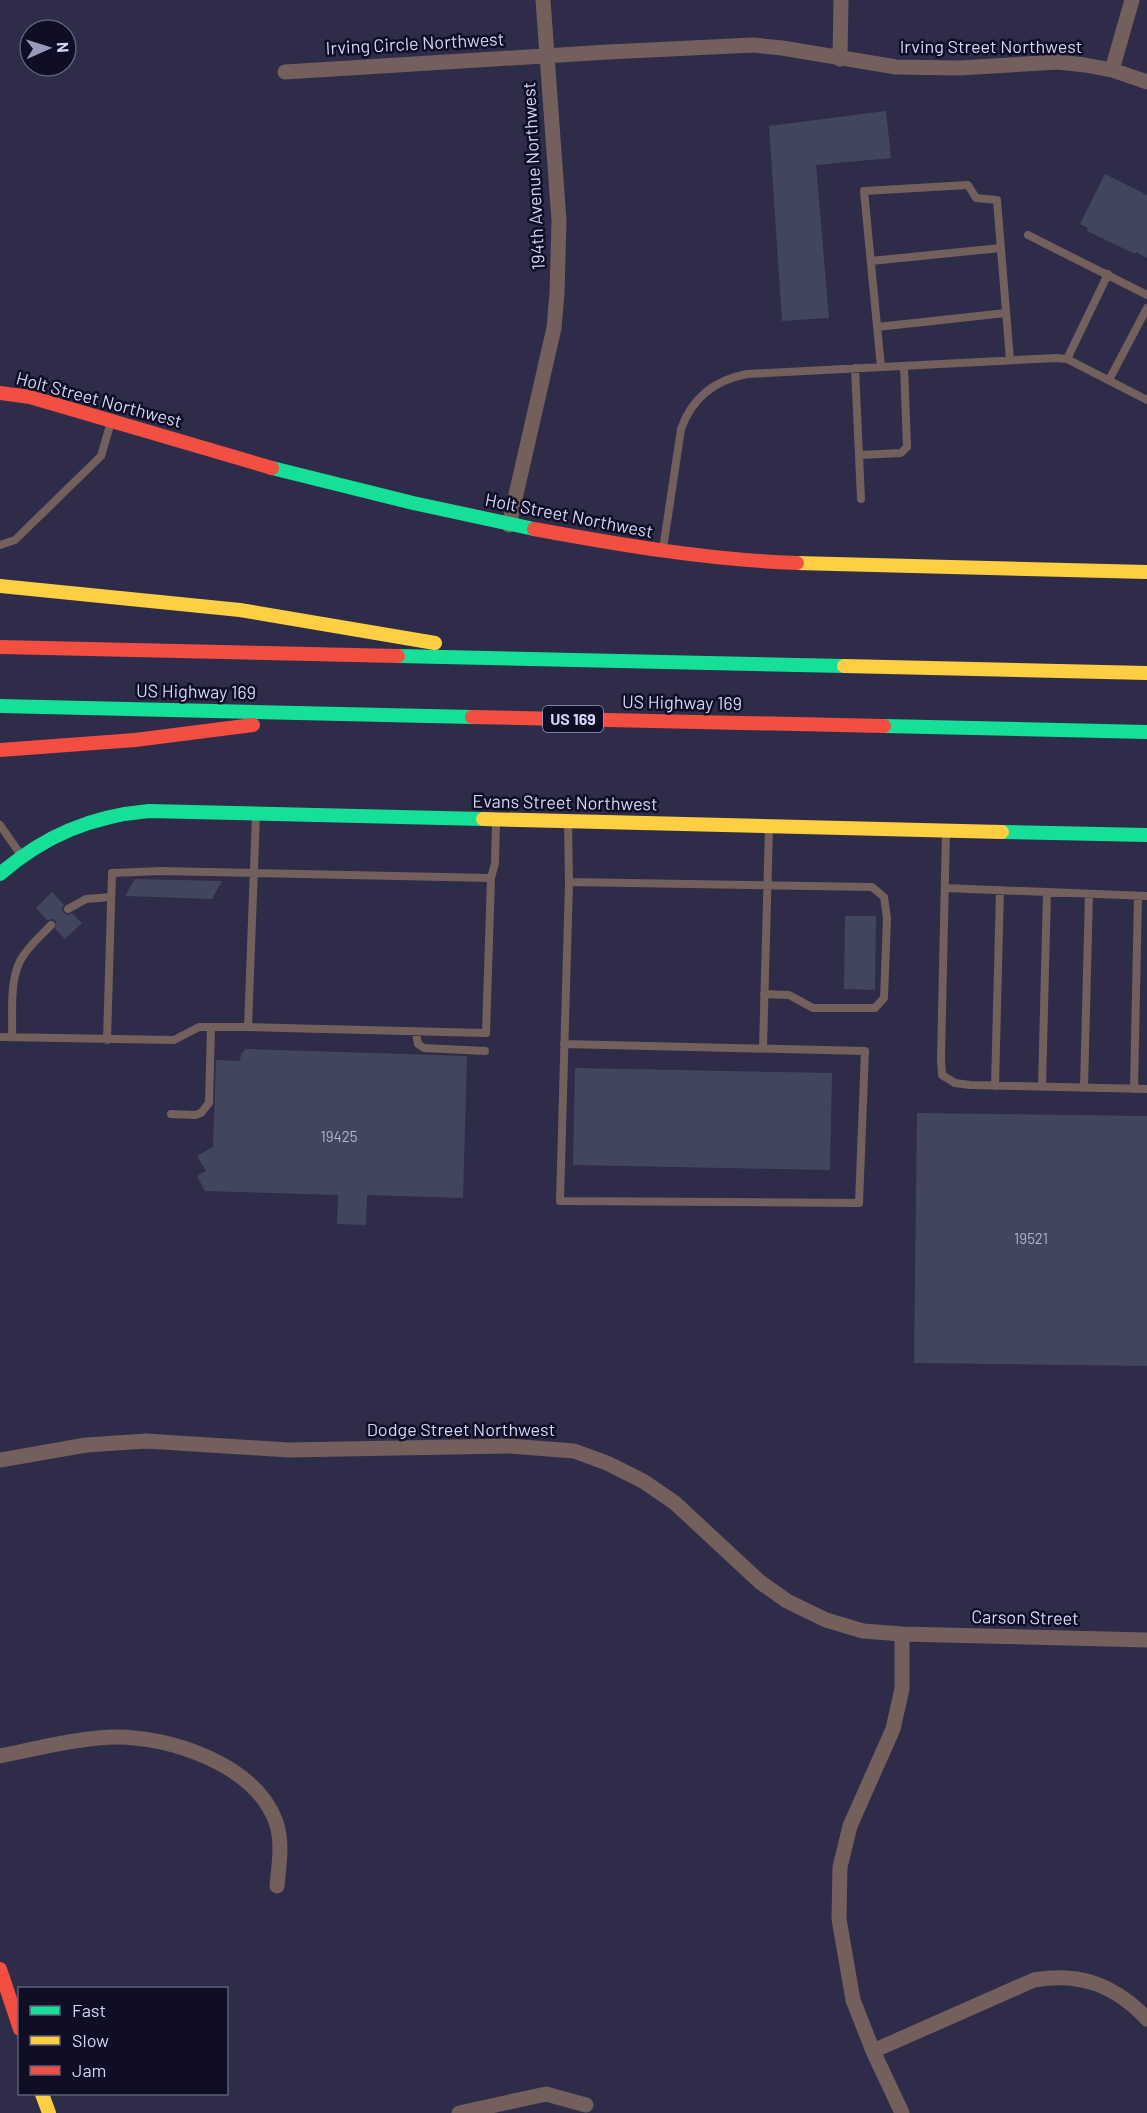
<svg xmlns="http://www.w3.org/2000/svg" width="1147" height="2113" viewBox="0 0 1147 2113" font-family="Barlow,sans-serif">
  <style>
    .building { fill: #42465d }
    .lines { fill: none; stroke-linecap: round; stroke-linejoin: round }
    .lane { stroke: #735f5c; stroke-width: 8 }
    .street { stroke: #735f5c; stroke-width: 15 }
    .fast { stroke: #16e098; stroke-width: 14 }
    .slow { stroke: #ffcf43; stroke-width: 14 }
    .jam { stroke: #f24e42; stroke-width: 14 }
    .labels { text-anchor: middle; stroke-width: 5; stroke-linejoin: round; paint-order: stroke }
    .number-label { font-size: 15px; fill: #afb2d0 }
    .shield { fill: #0f0e25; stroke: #989ab8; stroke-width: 1.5 }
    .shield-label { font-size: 16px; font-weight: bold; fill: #d3d6f7 }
    .street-label { font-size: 18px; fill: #d3d6f7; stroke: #0f0e25 }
  </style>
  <rect width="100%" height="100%" fill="#2e2c48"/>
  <path class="building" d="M886,111l5,47 -75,7 13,153 -47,3 -13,-195z
    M1105,174l42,21v63l-11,-6 -1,2 -48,-23 1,-3 -8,-4z
    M135,879l87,2 -10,18 -87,-3z
    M52,892l12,13 -2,3 1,4 4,3 5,-2 10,10 -17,16 -10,-10 1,-8 -4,-2 -5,1 -11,-12z
    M845,916h31l-1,74 -31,-1z
    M246,1049l221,7 -4,142 -96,-3 -1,30 -29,-1 1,-29 -133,-4 -8,-15 9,-5 -9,-15 16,-9 3,-87 24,1 1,-7z
    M575,1068l257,5 -2,97 -257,-5z
    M917,1113l230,3v250l-233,-3z"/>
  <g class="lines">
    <path class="lane" d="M1028,235l119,60
      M871,261l130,-13
      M877,327l129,-14
      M1067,359l41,-85
      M881,367l-17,-176 104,-6 8,13 21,2 13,160
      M855,368l6,131
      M1109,380l38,-72
      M859,455l42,-2 6,-6 -3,-81
      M0,545l15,-5 86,-84 10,-34
      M663,549l18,-120c11,-31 34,-49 66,-55l309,-16 11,1 80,41
      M0,825l21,30
      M946,831l-5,228 1,16 13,8 15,2 177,4
      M569,882l303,5 12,10 3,21 -3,80 -9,10h-62l-24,-13 -25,-1
      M945,888l202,8
      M68,909l18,-10 25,-2
      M248,1027l8,-212
      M416,1032l2,12 6,4 61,3
      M0,1037l174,3 25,-13h49l238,6 5,-155 4,-15 1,-41
      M12,1037c1,-24 -3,-53 8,-76 7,-14 21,-25 31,-36
      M107,1040l5,-167 49,-2 330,7
      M564,1044l301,7 -6,152 -299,-2 9,-319 -1,-61
      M763,1048l6,-221
      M995,1086l5,-196
      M1042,1087l5,-195
      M1084,1088l5,-194
      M1134,1089l4,-193
      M171,1114l24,1 6,-2 8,-10 2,-76"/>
    <path class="street" d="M840,59l1,-59
      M1112,70l20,-70
      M285,72l323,-20 145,-7 29,3 114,19 63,1 99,-6 27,3 27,5 35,12
      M509,525l45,-197 3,-35 2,-72 -16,-221
      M0,1460l86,-15 60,-4 142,9 221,-4 65,5 33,12 36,18 32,22 85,79 27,19 39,19 37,11 39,3 245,6
      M0,1756c35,-7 78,-18 113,-19 56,-1 142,27 163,85 7,21 3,42 1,64
      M873,2051l161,-71c46,-8 81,5 113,39
      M459,2113l87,-19 40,11
      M902,2113l-29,-62 -20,-51 -14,-81 1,-52 10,-41 43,-97 9,-40v-55"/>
    <path class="fast" d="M272,468l141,35 121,26
      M398,656l446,10
      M0,706l472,11
      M884,726l263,6
      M1002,832l145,3
      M0,874c44,-38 91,-58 149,-63l334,8"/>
    <path class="slow" d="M797,563l350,9
      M0,586l240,24 195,33
      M844,666l303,7
      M483,819l519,13
      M42,2094l7,19"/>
    <path class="jam" d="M0,393l30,4 242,71
      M534,529c87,16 175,31 263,34
      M0,647l398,9
      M472,717l412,9
      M0,750l135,-10 118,-15
      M0,1969l20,60"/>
  </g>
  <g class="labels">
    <g class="number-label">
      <text x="339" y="1142">19425</text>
      <text x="1031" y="1244">19521</text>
    </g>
    <rect class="shield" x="543" y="706" width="60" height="26" rx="4.5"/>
    <g class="shield-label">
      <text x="573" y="725">US 169</text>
    </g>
    <g class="street-label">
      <text transform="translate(415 44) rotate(-3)" y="6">Irving Circle Northwest</text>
      <text x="991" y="53">Irving Street Northwest</text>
      <text transform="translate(534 176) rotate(-93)" y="6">194th Avenue Northwest</text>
      <text transform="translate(99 400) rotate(15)" y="6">Holt Street Northwest</text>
      <text transform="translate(569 516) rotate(11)" y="6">Holt Street Northwest</text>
      <text transform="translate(196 692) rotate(1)" y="6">US Highway 169</text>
      <text transform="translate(682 703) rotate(1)" y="6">US Highway 169</text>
      <text transform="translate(565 803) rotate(1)" y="6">Evans Street Northwest</text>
      <text x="461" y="1436">Dodge Street Northwest</text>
      <text transform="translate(1025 1618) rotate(1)" y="6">Carson Street</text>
    </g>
  </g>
  <rect x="18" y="1987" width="210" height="108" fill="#0f0e25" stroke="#5d5e79" stroke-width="1.5"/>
  <rect x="30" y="2006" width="30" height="9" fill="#16e098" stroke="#5d5e79" stroke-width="1.5"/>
  <text x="72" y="2017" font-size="18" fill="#d3d6f7">Fast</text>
  <rect x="30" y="2036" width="30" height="9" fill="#ffcf43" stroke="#5d5e79" stroke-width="1.5"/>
  <text x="72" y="2047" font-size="18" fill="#d3d6f7">Slow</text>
  <rect x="30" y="2066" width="30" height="9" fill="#f24e42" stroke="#5d5e79" stroke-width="1.5"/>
  <text x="72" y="2077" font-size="18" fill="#d3d6f7">Jam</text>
  <g transform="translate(48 48) rotate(87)"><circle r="28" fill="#0f0e25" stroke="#5d5e79" stroke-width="1.5"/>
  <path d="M0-4.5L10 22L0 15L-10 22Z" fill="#999aba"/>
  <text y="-9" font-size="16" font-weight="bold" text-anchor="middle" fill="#d3d6f7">N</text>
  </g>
</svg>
